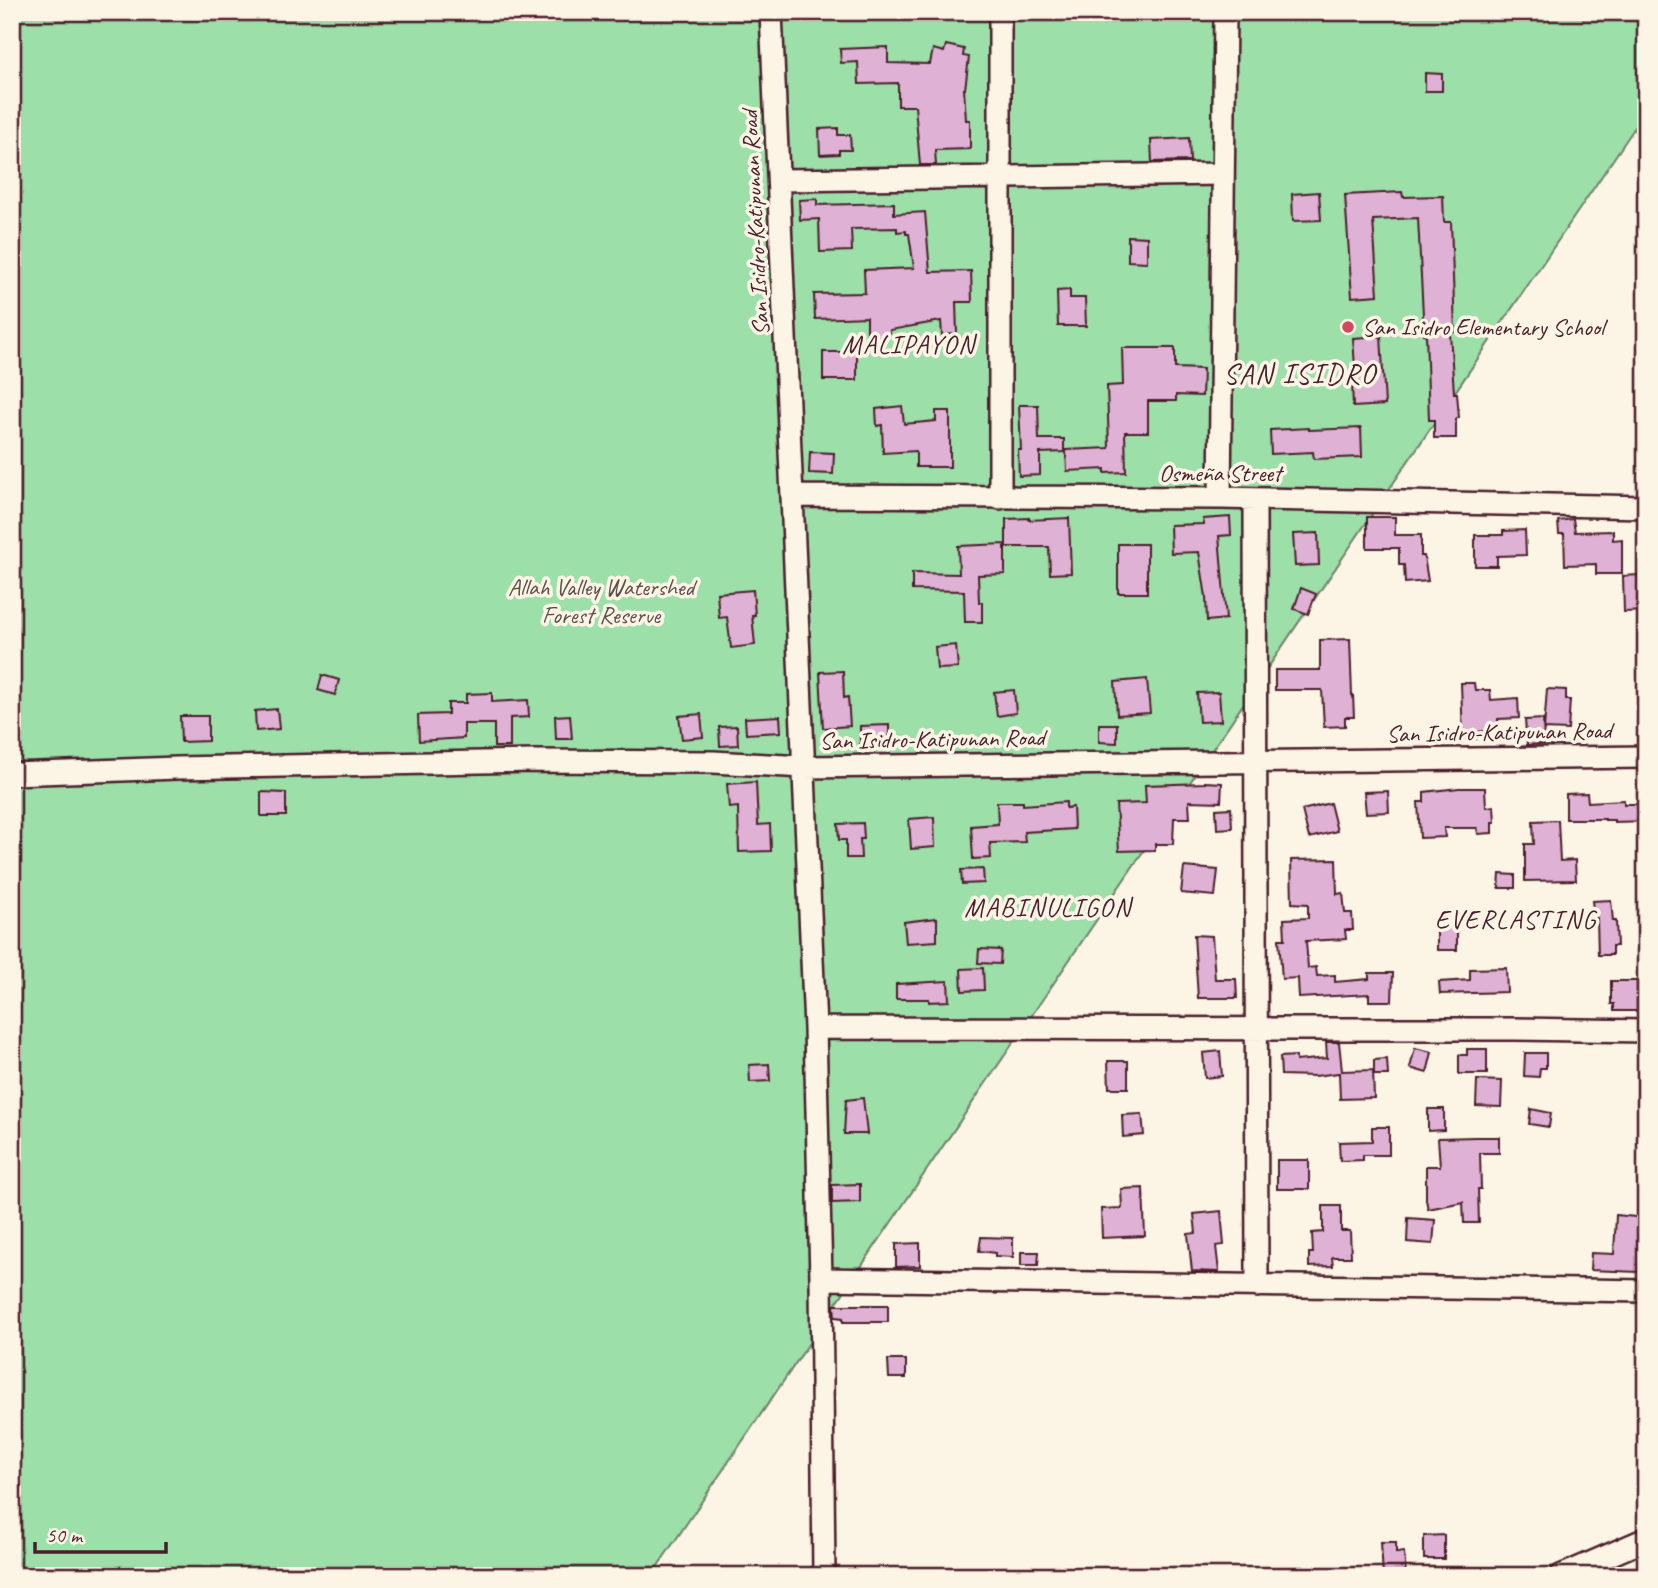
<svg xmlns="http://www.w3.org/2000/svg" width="1658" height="1588" viewBox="0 0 1658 1588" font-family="Caveat,sans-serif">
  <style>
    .green { fill: #9cdfa9; stroke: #737f6a; stroke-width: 2 }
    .building { fill: #dfb2d5; stroke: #4a1f2b; stroke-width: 2 }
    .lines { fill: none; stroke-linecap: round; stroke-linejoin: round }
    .minor-casing { stroke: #4a1f2b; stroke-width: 26 }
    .minor { stroke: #fcf5e5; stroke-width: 21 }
    .poi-dot { fill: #d1495b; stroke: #fcf5e5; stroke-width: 2.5 }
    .labels { text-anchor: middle; stroke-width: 7; stroke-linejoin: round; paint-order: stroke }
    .street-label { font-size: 24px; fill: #4a1f2b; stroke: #fcf5e5 }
    .poi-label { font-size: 24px; fill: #4a1f2b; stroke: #fcf5e5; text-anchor: start }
    .park-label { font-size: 24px; fill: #5e4f4a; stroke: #fcf5e5 }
    .neighbourhood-label { font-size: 26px; letter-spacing: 2px; fill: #4a1f2b; stroke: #fcf5e5 }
    .quarter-label { font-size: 28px; letter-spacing: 2px; fill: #4a1f2b; stroke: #fcf5e5 }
  </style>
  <rect width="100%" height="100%" fill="#fcf5e5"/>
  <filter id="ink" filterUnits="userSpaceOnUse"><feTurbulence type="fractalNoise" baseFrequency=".0143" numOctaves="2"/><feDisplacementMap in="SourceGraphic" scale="14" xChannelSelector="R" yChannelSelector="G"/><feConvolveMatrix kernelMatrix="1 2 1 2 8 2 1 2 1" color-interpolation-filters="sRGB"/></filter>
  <g filter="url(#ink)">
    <path class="green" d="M12,12h1634v99l-995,1465h-639z"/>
    <path class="building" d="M946,45l18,4 -1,7 6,1 -4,32h-1l2,31h4v29l-35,1 1,15h-16l-5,-59h-17v-23l-39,1 -1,-22 -17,1 -1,-14 48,-2v16l42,1 3,-15 11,3z
      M1425,73l17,1v17h-17z
      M838,128v7h12l1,15h-12v4l-19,1 -1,-26z
      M1189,138l1,23 -38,1 -1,-22z
      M1319,192l2,28 -28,1 -1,-27z
      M1402,192l1,5 40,-1 1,26h7l4,110 -5,1 4,60h3l2,25h-3v20h-22v-18h-5l-3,-86h-2l-6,-116 -45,2 5,75 -26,2 -7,-102z
      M817,199v6l77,-2v11l31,-2 5,60 41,-1 1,31h-16l1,32 -15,1 -1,-14 -51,9v5l-23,2v-20l-52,2 -1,-25 51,-1 -1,-23 50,-2 -5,-34h-3v-3l-9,1v-4l-46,1 1,22 -32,1 -1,-33 -19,1 -1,-20z
      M1128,236l19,1v25l-19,-1z
      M1070,290v8h15l1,28h-28l-1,-35z
      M1381,336l4,69 -32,2 -1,-25h4l-3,-44z
      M1122,348h53v20l28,1 -1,27 -26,-1v6h-28v31h-23l1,40 -21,1v-4l-38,2 -1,-21 43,-2 -2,-62 16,-1z
      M823,352h34v28h-34z
      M1019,405h19l1,34h25v13l-24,1v22l-21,1 -1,-26h3z
      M902,406l2,18 32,-3v-10h14v56h-34v-16l-33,2 -1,-28 -5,1 -1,-17z
      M1309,428v2l52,-2 1,29 -48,2 -1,-7 -42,2 -1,-24z
      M810,452l24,1 -1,21 -24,-1z
      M1230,517l1,18 -12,1 7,83 -19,2 -1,-24 -7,-45 -28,1 -1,-28 34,-1 -1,-5z
      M1367,517h28v18h26v21h3l4,25 -23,2 -1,-18h-5v-17h-32z
      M1029,518v2l40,-2 2,55 -21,1 -1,-27h-43v-28z
      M1573,519l2,13 38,-1v9l9,-1v35h-26v-10l-31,1 -1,-31h-5l-1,-13z
      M1525,530l1,25 -29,1v10h-22v-31h28v-4z
      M1318,533l1,32 -24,1 -2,-32z
      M1005,544v30l-27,1 1,27h3v20h-17l-1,-31 -52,-1v-17l47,1 -1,-28z
      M1118,544h29v49h-29z
      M1639,575v5h7v31l-22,1 -1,-36z
      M1301,588l15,6 -8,20 -14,-5z
      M753,590l2,25h-3l3,30 -24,3 -4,-31 -8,1 -2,-25z
      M1350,639l2,56h1l1,22h-9v9l-21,1 -2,-37h-47v-20h45v-30z
      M956,645l2,23 -21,1 -2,-22z
      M843,671l1,27 4,-1 2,29 -27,2 -3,-56z
      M322,675l17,5 -4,15 -17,-5z
      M1147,679l3,34 -33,2 -2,-33z
      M1461,683h13l1,7h15l1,10 27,-2 1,20 -21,1v11l-21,2v7h-14z
      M1547,689l19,1v10h4l-2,30 -24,-1z
      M1014,690l2,23 -19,3 -3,-24z
      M1219,692l2,29 -22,1 -2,-29z
      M492,693v9l36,-2 1,17 -19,1v29h-16v-23h-30v14l-45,3 -1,-26 30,-1v-11h18v-9z
      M277,709l2,20 -23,2 -1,-20z
      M701,714l2,23 -21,2 -3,-23z
      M570,715l2,24h-16l-1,-23z
      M180,716h28v25l-27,1z
      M780,716l1,16 -35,2 -1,-16z
      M1543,719l1,25 -17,1 -2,-25z
      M1099,724h18v19l-18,-1z
      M889,725v22h-29v-21z
      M737,726l1,19 -18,1 -1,-19z
      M756,782l2,43 12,-1 1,27 -32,1 -1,-45 -9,1 -2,-24z
      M1205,782l17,1 -1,19 -32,-1 1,17h-16l-1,26h-18v6l-36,1 -3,-47 30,-1 -1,-18 60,-2z
      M1459,788h26l1,19 8,-1 1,16h-3v11l-14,1 -1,-6h-33l1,9 -25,1 -2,-36h6v-10z
      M1388,791l1,21 -23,1 -2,-21z
      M261,792l25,1v23h-25z
      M1587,793l1,9 36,-2v4h22v17l-32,1v-2h-9v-1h-39v-25z
      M997,802h26v3l43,-3v6l7,-1 1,22 -50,3 1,10 -35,1 1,15 -18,1 -2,-33 27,-2z
      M1330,803l7,28 -28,7 -7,-28z
      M1231,808l1,20 -15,1 -1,-20z
      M934,817l1,30 -24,2 -2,-30z
      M1558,820l2,41 15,-1 1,20 -51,1v-37h9l-1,-23z
      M863,823l1,16h-4l1,19h-15v-18h-7l-1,-16z
      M1336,859l1,35 6,-1 2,20h7l1,17h-8l1,9 -40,2 2,27 8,-1 1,9 18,-1v7l34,-3v-6h24l-1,28h-23v-7l-70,4 -1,-20 -16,1 -3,-40h6l-1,-20 24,-1v-14l-16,-1 -1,-43z
      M1184,867l34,3 -3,26 -34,-3z
      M983,869l1,14 -22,1 -1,-14z
      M1500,874l15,1v13h-16z
      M1611,900l2,21h3l1,25h-5v9h-14l-1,-37h-3l-2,-17z
      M937,918v23l-31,2 -2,-21z
      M1437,927h20v23h-20z
      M1194,935l18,1 3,43h21l1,19h-39z
      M979,949l22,1 -1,14 -22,-1z
      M983,968l1,22 -22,1 -1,-22z
      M1506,968l1,24 -67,2 -1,-12 31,-2v-11z
      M948,981l1,20 -20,1v-3h-33v-15z
      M1611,981h26v30h-23v-7h-3z
      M1326,1042h13l3,29 31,-1 1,28 -34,1 -1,-26 -24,3 -34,-1 -1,-18 16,-1v5l31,-3z
      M1415,1048l17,4 -5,21 -17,-5z
      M1467,1049h20v25h-28v-19h8z
      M1220,1051l2,25 -17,2 -2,-25z
      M1525,1053h21v15h-6l-1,9 -15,-1z
      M1387,1059l1,16h-14v-15z
      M1108,1061h20v27h-19z
      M769,1064l1,17 -20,1 -1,-17z
      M1477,1080l25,1 -1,26 -25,-1z
      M863,1098l4,36h-23l2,-34z
      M1428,1109h16v21l-16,1z
      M1531,1109l20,4 -2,14 -20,-3z
      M1142,1114l2,21 -21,2 -1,-22z
      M1372,1127h17v28h-26v5l-23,1 -1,-19 33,-1z
      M1476,1137h23v16h-19l1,36h-3l1,34h-15l-1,-21 -35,7 -2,-9v-34h14l-2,-28z
      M1277,1160h32v29h-32z
      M860,1184v18l-28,1v-18z
      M1143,1188l2,48 -43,2 -1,-29 21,-1 -1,-19z
      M1323,1206h18v25h9l1,26h-19l1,9 -24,1v-14h4l-1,-20 11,-1z
      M1221,1211l3,34 -8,1 3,26 -27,-1 -4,-37 8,-1 -2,-19z
      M1616,1215l29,3 -6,54 -49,-2 1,-17 23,1z
      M1408,1218l27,2 -2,24 -26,-2z
      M981,1237l32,1v19l-18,-1v-3l-16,-2z
      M920,1243v23l-24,1v-23z
      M1021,1252h18l-1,13h-17z
      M834,1305h54v17h-45v-4l-8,-1z
      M888,1360h18v18h-17z
      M1444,1535v24h-20v-23z
      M1381,1542h15v11l8,-1 2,23 -23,1z"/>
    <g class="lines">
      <g class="minor-casing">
        <path id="minor" d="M771,12l44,1016 6,251 3,297
          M779,180l444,-6
          M793,496l427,2 426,9
          M1000,498v-486
          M1220,498l5,-486
          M1255,499l2,787
          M12,774l165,-6 355,-7 181,1 92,5 841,-10
          M815,1028l698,1 133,2
          M821,1279l825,12
          M1561,1576l85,-37"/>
      </g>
      <use href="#minor" class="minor"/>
    </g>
  </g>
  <circle class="poi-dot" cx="1348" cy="327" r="7"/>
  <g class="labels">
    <g class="street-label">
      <text transform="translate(755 223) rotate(-93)" y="8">San Isidro-Katipunan Road</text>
      <text x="1220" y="481">Osmeña Street</text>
      <text transform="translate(1499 732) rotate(-1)" y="8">San Isidro-Katipunan Road</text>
      <text transform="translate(932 739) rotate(-1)" y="8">San Isidro-Katipunan Road</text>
    </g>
    <g class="poi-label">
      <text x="1362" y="335">San Isidro Elementary School</text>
    </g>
    <g class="park-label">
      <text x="601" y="595">Allah Valley Watershed<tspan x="601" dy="28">Forest Reserve</tspan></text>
    </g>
    <g class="neighbourhood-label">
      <text x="909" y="353">MALIPAYON</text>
      <text x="1048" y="916">MABINULIGON</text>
      <text x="1516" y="928">EVERLASTING</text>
    </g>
    <g class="quarter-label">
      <text x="1300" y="383">SAN ISIDRO</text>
    </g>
  </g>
  <rect width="1658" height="1588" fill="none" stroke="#fcf5e5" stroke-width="42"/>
  <rect x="21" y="21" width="1616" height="1546" fill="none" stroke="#4a1f2b" stroke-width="2.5" filter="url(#ink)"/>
  <path d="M35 1542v10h131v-10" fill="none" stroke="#4a1f2b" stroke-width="3.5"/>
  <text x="46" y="1542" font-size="21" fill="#4a1f2b" stroke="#fcf5e5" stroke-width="5" paint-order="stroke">50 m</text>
</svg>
